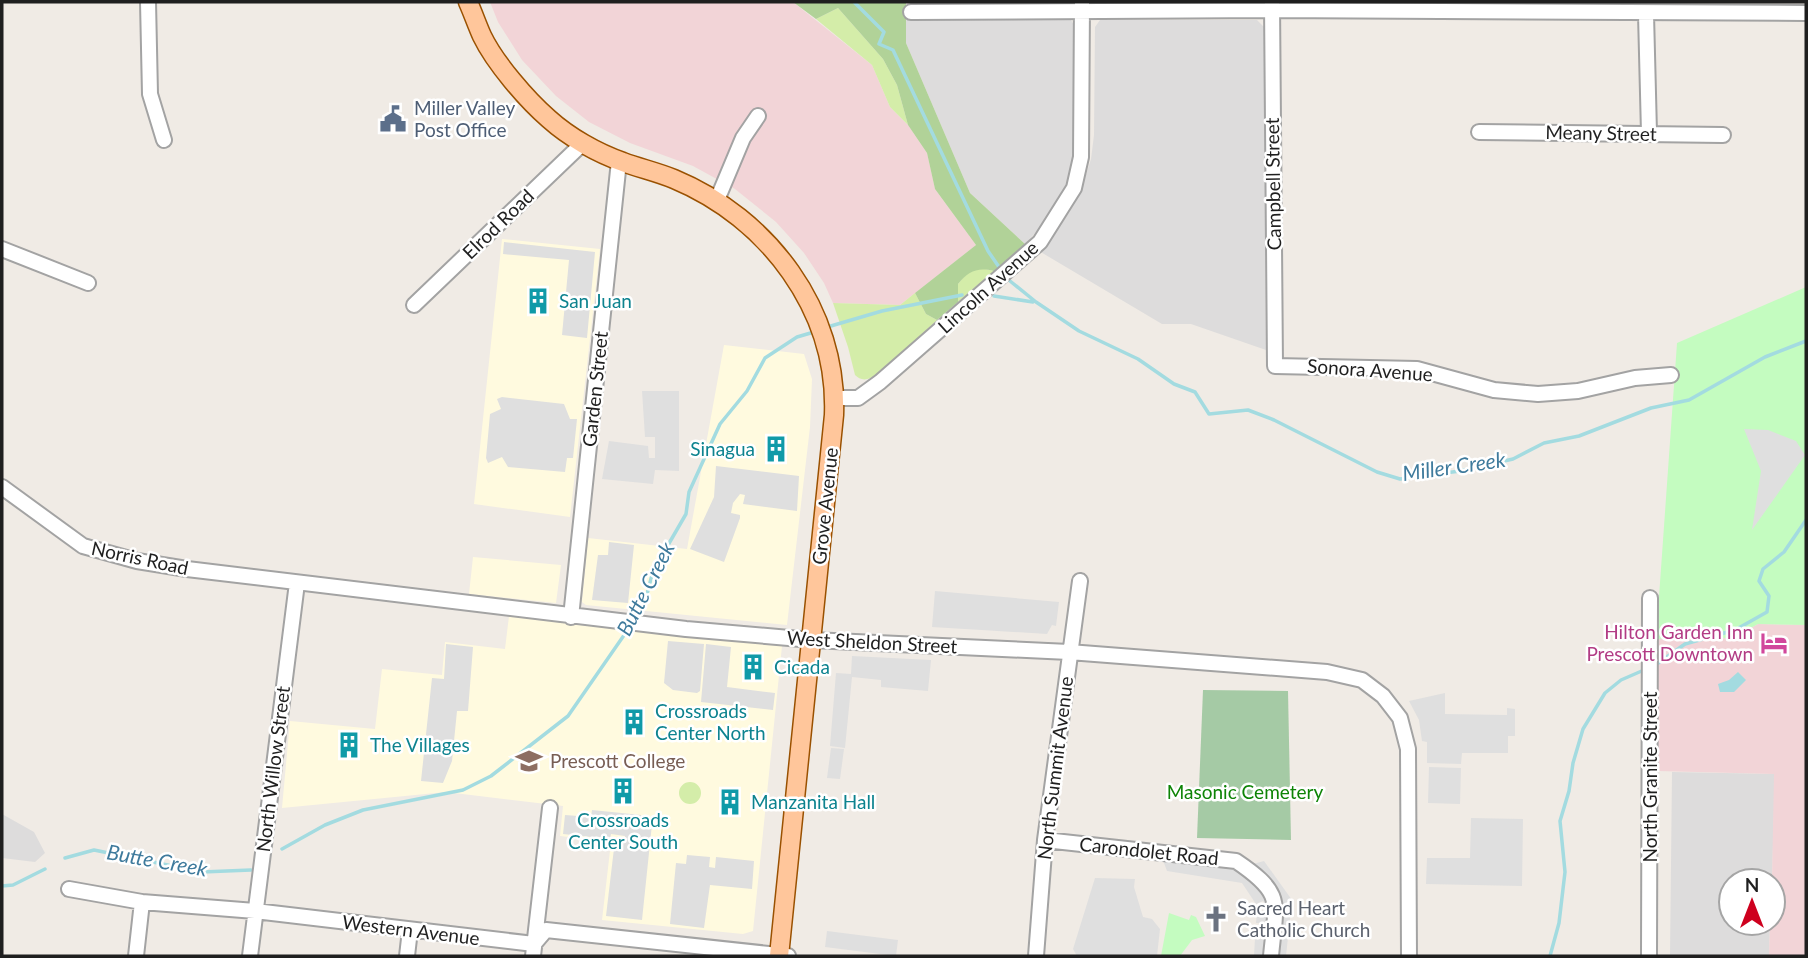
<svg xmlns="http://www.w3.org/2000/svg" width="1808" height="958" viewBox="0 0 1808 958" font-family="Lato,sans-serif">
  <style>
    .residential { fill: #dddcdc }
    .commercial { fill: #f2d4d7 }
    .education { fill: #fffadf }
    .grass { fill: #d4eda9 }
    .forest { fill: #b1d298 }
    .cemetery { fill: #a5caa5 }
    .park { fill: #c4fcc0 }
    .parking { fill: #dfdfdf }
    .water { fill: #a3dbe0 }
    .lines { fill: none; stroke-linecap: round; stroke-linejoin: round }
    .stream { stroke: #a3dbe0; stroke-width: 3.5 }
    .minor-casing { stroke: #a3a3a3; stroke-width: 18 }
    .major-casing { stroke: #9a5100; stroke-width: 21 }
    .minor { stroke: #fff; stroke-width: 14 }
    .major { stroke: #ffc69b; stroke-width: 18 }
    .labels { text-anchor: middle; stroke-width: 5; stroke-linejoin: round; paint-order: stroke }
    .service-label { font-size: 19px; fill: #4e5e75; stroke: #fff; text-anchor: start }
    .street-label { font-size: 19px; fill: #1f1f1f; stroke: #fff }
    .culture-label { font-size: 19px; fill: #0d838f; stroke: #fff; text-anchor: start }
    .hotel-label { font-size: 19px; fill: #b23c85; stroke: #fff; text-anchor: end }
    .education-label { font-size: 19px; fill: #785e54; stroke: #fff; text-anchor: start }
    .park-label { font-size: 19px; fill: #0e8406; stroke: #fff }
    .worship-label { font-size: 19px; fill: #5b616d; stroke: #fff; text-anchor: start }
    .water-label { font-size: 21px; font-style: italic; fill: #3e7a9c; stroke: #fff }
  </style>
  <rect width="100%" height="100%" fill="#f0ebe5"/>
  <path class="residential" d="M906,19h161l4,1 3,5 -1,135 -9,33 -17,27 -22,24 -55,-51 -64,-150z
    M1100,20h157l7,7 2,323 -75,-26h-29l-123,-73 29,-37 15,-30 8,-25 3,-24 1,-108z
    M1672,772l103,2 -3,107h-41v42h39l-1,33h-99z
    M2,814l32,18 11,21 -10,9 -33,-4z"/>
  <path class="commercial" d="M490,2h303l79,63 18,42 18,18 19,28 8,36 41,56 -76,60 -67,-2 -9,-20 -20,-30 -28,-31 -41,-33 -42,-23 -63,-23 -41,-21 -33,-26 -34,-36 -24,-38z
    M1758,624l48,1v331h-37l1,-33h3l-1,-42 2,-107 -116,-3 -2,-132 76,-1z"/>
  <path class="education" d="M502,239l98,10 -30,268 -96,-13z
    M724,345l80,9 8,25 -2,48 -23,198 -201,-20 -4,-3 6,-64 99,11z
    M473,557l88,8 -5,38 -87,-9z
    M509,616l273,30 -29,285 -10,3 -141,-14 9,-78 -51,-6 3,-30 -117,-14 -164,16 8,-87 85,8 7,-60 60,6 3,-33 60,7z"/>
  <path class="grass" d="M838,8l45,51 14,26 11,40 -18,-18 -18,-42 -56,-46z
    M981,268l13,3 -36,31v-18l10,-12z
    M915,293l11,21 11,6c-14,13 -52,53 -67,58 -6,3 -11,1 -15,-3l-7,-28 -15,-44 67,2z
    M679 793a11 11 0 1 1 22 0a11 11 0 1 1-22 0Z"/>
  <path class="forest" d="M793,2h113v41l64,150 55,51 -31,27c-17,-4 -25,0 -36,13v18l-21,18 -11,-6 -11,-21 61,-48 -41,-56 -8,-36 -19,-28 -11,-40 -14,-26 -45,-51 -22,11z"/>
  <path class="cemetery" d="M1203,690l85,1 3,149 -94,-2z"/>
  <path class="park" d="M1806,287v338l-48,-1 -26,14 -76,1 21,-296z
    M1169,913l20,7 2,-5 5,2 9,19 -13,4 -12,16h-19z"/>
  <path class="parking" d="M504,242l91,10 -8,86 -25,-3 7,-75 -66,-6z
    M642,391h37v80l-24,-1 -2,14 -51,-5 7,-38 39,5 1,12h6v-21h-10z
    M502,397l62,7 6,15h7l-4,39h-6l-2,14 -57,-5 -6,-10 -14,6 -2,-5 4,-44 11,-5 -4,-10z
    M1744,429l24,1 28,11 9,14 -53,75 9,-59z
    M716,466l83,10 -2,35 -54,-7 2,-9 -5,-1 -7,9 -2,10 9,2v3l-16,44 -34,-13 24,-52z
    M609,542l25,3 -6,58 -36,-3 6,-45h10z
    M935,591l124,11 -3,24 -4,-1 -5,9 -115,-7z
    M668,641l36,3 -4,47 -3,2 -24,-3 -9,-7z
    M446,644l27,3 -5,64h-11l-5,50 -9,22 -22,-2 11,-103 12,1z
    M706,644l25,3 -4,40 48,6 -2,17 -72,-8z
    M852,656l79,4 -3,31 -47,-4v-7l-29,-3 -7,71 -15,-2 6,-73 15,1z
    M1445,693v21l62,1v-7l8,1v27h-7v17h-46l-1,11 -34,-1v-21l-5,-1 -3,-21 -10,-19z
    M831,748l13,1 -4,30 -13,-1z
    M1429,767l32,1 -1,36 -32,-1z
    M592,810l49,5 -1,9h12l-10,96 -36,-4 9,-76 10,1v-5l-14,-2 -1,5 -47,-5 2,-19 26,2z
    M1471,818l52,1 -1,67 -96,-2 1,-26h43z
    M687,855l23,2 -1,10 6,1 1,-11 38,4 -2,28 -42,-4 -6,43 -34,-4 6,-61 10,1z
    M1161,855l81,12 22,-6 28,39 -6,56h-32l1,-18 7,-4 -1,-11h-5l1,-10 11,-5 -5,-7 -7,3 -14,-21 -75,-12z
    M1095,878l40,1 -1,8 9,30 9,2 8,10 -3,27h-80l-4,-7z
    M827,931l71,9 -2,16 -71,-9z"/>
  <path class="water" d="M1738,672l8,8 -12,12h-14l-2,-8 11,-4z"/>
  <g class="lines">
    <path class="stream" d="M854,2l30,30 -5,12 14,6 95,201 11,16
      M1010,281l26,21 43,29 59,28 36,25 21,8 14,22 39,-4 26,10 103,52 23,7 60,-8 53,-12 31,-16 35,-7 72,-28 38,-8 76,-43 41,-16
      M994,296l39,6
      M824,328l58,-17 80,-16
      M634,618l12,-20 7,-27 33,-57 3,-22 31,-68 27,-33 18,-33 32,-21 17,-5
      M1654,666l31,-22 50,-14 32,-18 2,-16 -10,-15 4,-12 21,-17 22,-32
      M282,849l43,-24 38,-15 100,-20 28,-14 77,-60 61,-88
      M65,858l29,-8 108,22 49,-2
      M2,886l11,-1 32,-16
      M1550,956l9,-33 6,-51 -5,-51 9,-30 4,-28 10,-34 22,-36 16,-13 23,-10"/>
    <g class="minor-casing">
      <path id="minor" d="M148,2l2,92 14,46
        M1272,3l3,363 142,3 77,21 44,4 40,-3 57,-13 36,-3
        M911,12l361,-2 534,3
        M1646,14l3,119
        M1479,132l244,3
        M717,200l26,-62 15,-22
        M2,249l86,34
        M414,305l169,-162
        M834,398h24l22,-16 160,-140 34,-54 7,-31 1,-154
        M2,487l81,59 54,15 50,8 499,60 126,11 257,12 258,20 35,8 21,16 17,22 8,31 1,207
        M571,617l48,-456
        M1045,840l191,21c49,33 40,41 35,95
        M69,889l73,13 113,9 279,33 12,-14 242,26
        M136,956l6,-54
        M250,956l47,-373
        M407,956l3,-26
        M533,956l17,-148
        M1036,956l9,-116 35,-259
        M1649,956l1,-358"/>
    </g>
    <g class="major-casing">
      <path id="major" d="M468,2c5,11 9,23 14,34 13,27 45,64 67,83 20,18 48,34 74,43 16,6 34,10 51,17 94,39 164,131 160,236l-55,541"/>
    </g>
    <use href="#minor" class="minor"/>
    <use href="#major" class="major"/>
  </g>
  <defs>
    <g id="civic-bare" transform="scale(2.1)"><path d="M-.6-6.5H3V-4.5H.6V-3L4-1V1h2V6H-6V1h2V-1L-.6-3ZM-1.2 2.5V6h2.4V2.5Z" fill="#5c6f8a" stroke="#fff" stroke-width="2.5" paint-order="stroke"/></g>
    <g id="building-bare" transform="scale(2.1)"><path d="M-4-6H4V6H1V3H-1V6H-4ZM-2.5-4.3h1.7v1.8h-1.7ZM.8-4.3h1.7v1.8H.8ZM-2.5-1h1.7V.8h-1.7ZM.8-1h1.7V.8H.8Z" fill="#0f9aa8" stroke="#fff" stroke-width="2.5" paint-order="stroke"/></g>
    <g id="hotel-bare" transform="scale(2.1)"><path d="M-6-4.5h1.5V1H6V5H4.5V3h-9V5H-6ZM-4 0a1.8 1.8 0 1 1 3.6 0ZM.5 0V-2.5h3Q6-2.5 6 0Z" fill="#d1479c" stroke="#fff" stroke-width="2.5" paint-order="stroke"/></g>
    <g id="university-bare" transform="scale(2.1)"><path d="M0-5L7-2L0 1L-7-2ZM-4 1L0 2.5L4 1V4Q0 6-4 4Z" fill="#8d6e63" stroke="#fff" stroke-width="2.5" paint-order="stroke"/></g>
    <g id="church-bare" transform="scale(2.1)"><path d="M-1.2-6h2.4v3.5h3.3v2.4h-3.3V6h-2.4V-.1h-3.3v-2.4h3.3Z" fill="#6b7280" stroke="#fff" stroke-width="2.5" paint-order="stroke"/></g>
  </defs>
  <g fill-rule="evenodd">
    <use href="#civic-bare" x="393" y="119"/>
    <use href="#building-bare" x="538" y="301"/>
    <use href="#building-bare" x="776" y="449"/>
    <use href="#hotel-bare" x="1774" y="643"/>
    <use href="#building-bare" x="753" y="667"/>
    <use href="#building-bare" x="634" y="722"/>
    <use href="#building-bare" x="349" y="745"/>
    <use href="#university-bare" x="529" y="761"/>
    <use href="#building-bare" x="623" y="791"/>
    <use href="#building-bare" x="730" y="802"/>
    <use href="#church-bare" x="1216" y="919"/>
  </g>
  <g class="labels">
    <g class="service-label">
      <text x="414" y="115">Miller Valley<tspan x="414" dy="22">Post Office</tspan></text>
    </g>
    <g class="street-label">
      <text transform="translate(1601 133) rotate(1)" y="7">Meany Street</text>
      <text transform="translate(1273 184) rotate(-91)" y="7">Campbell Street</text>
      <text transform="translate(498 224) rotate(-44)" y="7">Elrod Road</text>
      <text transform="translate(988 287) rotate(-42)" y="7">Lincoln Avenue</text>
      <text transform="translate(1370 370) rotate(4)" y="7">Sonora Avenue</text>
      <text transform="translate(595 389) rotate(-84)" y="7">Garden Street</text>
      <text transform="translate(825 506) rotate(-84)" y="7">Grove Avenue</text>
      <text transform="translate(140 558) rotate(12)" y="7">Norris Road</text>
      <text transform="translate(872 642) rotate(3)" y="7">West Sheldon Street</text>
      <text transform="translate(1055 768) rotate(-83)" y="7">North Summit Avenue</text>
      <text transform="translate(273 769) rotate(-83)" y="7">North Willow Street</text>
      <text transform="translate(1650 777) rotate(-90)" y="7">North Granite Street</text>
      <text transform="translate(1149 851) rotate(6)" y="7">Carondolet Road</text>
      <text transform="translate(411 930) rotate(7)" y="7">Western Avenue</text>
    </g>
    <g class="culture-label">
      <text x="559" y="308">San Juan</text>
      <text x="755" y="456" text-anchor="end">Sinagua</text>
      <text x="774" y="674">Cicada</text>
      <text x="655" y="718">Crossroads<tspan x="655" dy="22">Center North</tspan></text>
      <text x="370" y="752">The Villages</text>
      <text x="751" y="809">Manzanita Hall</text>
      <text x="623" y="827" text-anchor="middle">Crossroads<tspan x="623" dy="22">Center South</tspan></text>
    </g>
    <g class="hotel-label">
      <text x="1753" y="639">Hilton Garden Inn<tspan x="1753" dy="22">Prescott Downtown</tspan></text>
    </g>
    <g class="education-label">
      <text x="550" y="768">Prescott College</text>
    </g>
    <g class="park-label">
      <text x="1245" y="799">Masonic Cemetery</text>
    </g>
    <g class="worship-label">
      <text x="1237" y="915">Sacred Heart<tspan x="1237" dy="22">Catholic Church</tspan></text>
    </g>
    <g class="water-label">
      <text transform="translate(1454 467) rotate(-8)" y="7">Miller Creek</text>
      <text transform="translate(646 589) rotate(-63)" y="7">Butte Creek</text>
      <text transform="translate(157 861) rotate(10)" y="7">Butte Creek</text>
    </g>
  </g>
  <rect width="1808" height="958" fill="none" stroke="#1f1f1f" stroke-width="7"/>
  <g transform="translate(1752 902)"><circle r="33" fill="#ffffff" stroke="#a5a5a5" stroke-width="2"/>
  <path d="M0-5L12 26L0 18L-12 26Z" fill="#ce001e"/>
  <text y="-10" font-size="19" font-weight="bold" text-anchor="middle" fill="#1f1f1f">N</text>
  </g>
</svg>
